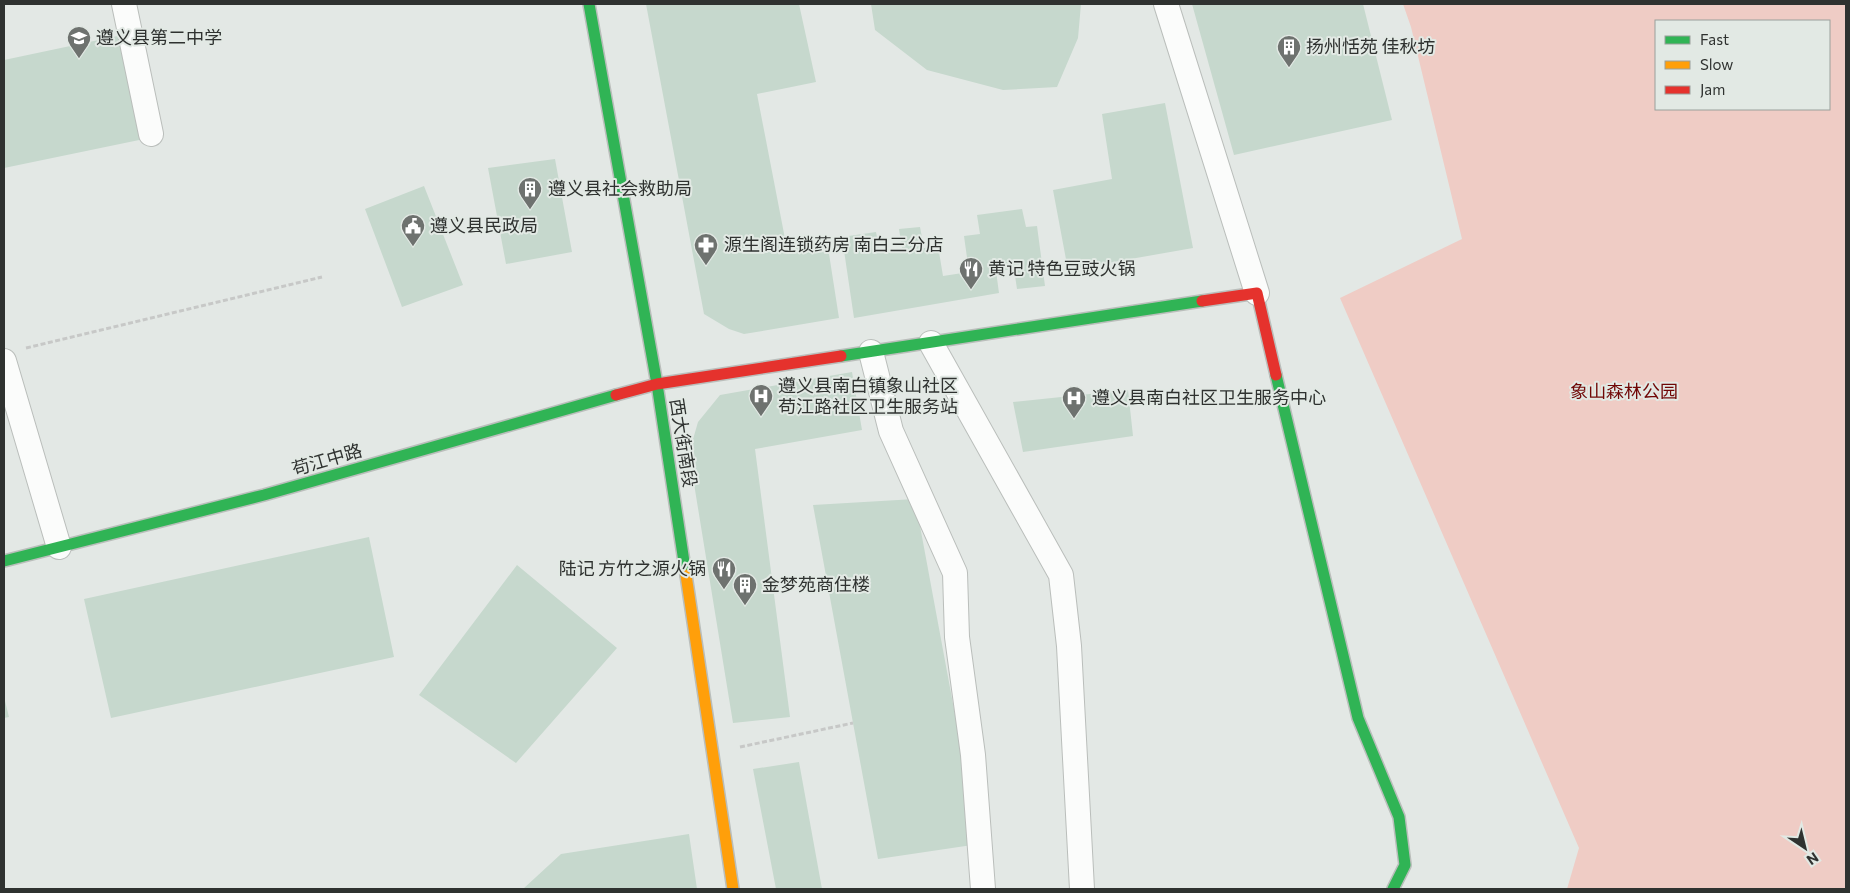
<svg xmlns="http://www.w3.org/2000/svg" width="1850" height="893" viewBox="0 0 1850 893" font-family="Commissioner,'Noto Sans SC',sans-serif">
  <style>
    .green { fill: #efccc5; fill-rule: evenodd }
    .building { fill: #c6d8cd }
    .lines { fill: none; stroke-linecap: round; stroke-linejoin: round }
    .street-casing { stroke: #babebb; stroke-width: 26 }
    .fast-casing { stroke: #babebb; stroke-width: 14 }
    .slow-casing { stroke: #babebb; stroke-width: 14 }
    .jam-casing { stroke: #babebb; stroke-width: 14 }
    .path { stroke: #c7c8c7; stroke-width: 3; stroke-dasharray: 5 2.5; stroke-linecap: butt }
    .street { stroke: #fbfcfb; stroke-width: 24 }
    .fast { stroke: #30b455; stroke-width: 11 }
    .slow { stroke: #ff9f0a; stroke-width: 11 }
    .jam { stroke: #e5322d; stroke-width: 11 }
    .labels { text-anchor: middle; stroke-width: 4; stroke-linejoin: round; paint-order: stroke }
    .poi-label { font-size: 18px; fill: #2f3230; stroke: #e2e9e4; text-anchor: start }
    .park-label { font-size: 18px; fill: #700706; stroke: #e2e9e4 }
    .street-label { font-size: 18px; fill: #2f3230; stroke: #e2e9e4 }
  </style>
  <rect width="100%" height="100%" fill="#e3e8e5"/>
  <path class="green" d="M1403,4h443v885h-279l12,-41 -239,-550 122,-59 -51,-212zM1656,21h173v88h-173z"/>
  <path class="building" d="M646,4h153l17,78 -59,12 30,155 40,-8 12,77 -95,16 -15,-5 -25,-15z
    M871,4h210l-3,34 -21,49 -54,3 -76,-20 -52,-40z
    M1192,4h171l29,116 -158,35z
    M127,34l17,105 -140,29v-108z
    M1165,103l28,145 -125,22 -15,-80 59,-11 -10,-65z
    M555,159l17,93 -66,12 -18,-96z
    M424,186l39,99 -61,22 -37,-98z
    M1022,209l4,18 11,-1 8,60 -28,3 -3,-20 -18,2 3,22 -145,25 -12,-81 34,-5 4,21 22,-5 -3,-19 21,-2 4,21 14,-2 5,30 26,-4 -5,-36 16,-2 -3,-19z
    M852,372l10,58 -107,19 35,268 -57,6 -44,-270 9,-31 22,-27z
    M1128,390l5,46 -110,16 -10,-50z
    M915,499l64,345 -101,15 -65,-354z
    M369,537l25,120 -283,61 -27,-119z
    M517,565l100,83 -101,115 -97,-68z
    M4,697l5,20 -5,1z
    M799,762l23,127h-46l-23,-120z
    M689,834l8,55h-174l38,-35z"/>
  <g class="lines">
    <g class="street-casing">
      <path id="street" d="M124,4l27,130
        M1166,4l91,289
        M931,343l130,232 8,71 13,243
        M871,352l20,79 64,142 2,64 16,118 10,134
        M4,361l55,186"/>
    </g>
    <g class="fast-casing">
      <path id="fast" d="M589,4l68,380 29,191
        M841,356l361,-55
        M1276,375l82,343 41,99 6,48 -12,24
        M4,561l260,-66 352,-100"/>
    </g>
    <g class="slow-casing">
      <path id="slow" d="M686,575l47,314"/>
    </g>
    <g class="jam-casing">
      <path id="jam" d="M1202,301l55,-8 19,82
        M616,395l41,-11 184,-28"/>
    </g>
    <path class="path" d="M26,348l296,-71
      M740,747l113,-24"/>
    <use href="#street" class="street"/>
    <use href="#fast" class="fast"/>
    <use href="#slow" class="slow"/>
    <use href="#jam" class="jam"/>
  </g>
  <defs>
    <g id="school-pin" transform="scale(1.25)"><path d="M0 17L-7.5 6A9.5 9.5 0 1 1 7.5 6Z" fill="#6e726f" stroke="#e2e9e4"/><path d="M0-5L7-2L0 1L-7-2ZM-4 1L0 2.5L4 1V4Q0 6-4 4Z" fill="#fff"/></g>
    <g id="building-pin" transform="scale(1.25)"><path d="M0 17L-7.5 6A9.5 9.5 0 1 1 7.5 6Z" fill="#6e726f" stroke="#e2e9e4"/><path d="M-4-6H4V6H1V3H-1V6H-4ZM-2.5-4.3h1.7v1.8h-1.7ZM.8-4.3h1.7v1.8H.8ZM-2.5-1h1.7V.8h-1.7ZM.8-1h1.7V.8H.8Z" fill="#fff"/></g>
    <g id="civic-pin" transform="scale(1.25)"><path d="M0 17L-7.5 6A9.5 9.5 0 1 1 7.5 6Z" fill="#6e726f" stroke="#e2e9e4"/><path d="M-.6-6.5H3V-4.5H.6V-3L4-1V1h2V6H-6V1h2V-1L-.6-3ZM-1.2 2.5V6h2.4V2.5Z" fill="#fff"/></g>
    <g id="pharmacy-pin" transform="scale(1.25)"><path d="M0 17L-7.5 6A9.5 9.5 0 1 1 7.5 6Z" fill="#6e726f" stroke="#e2e9e4"/><path d="M-2-6h4v4h4v4h-4v4h-4v-4h-4v-4h4Z" fill="#fff"/></g>
    <g id="restaurant-pin" transform="scale(1.25)"><path d="M0 17L-7.5 6A9.5 9.5 0 1 1 7.5 6Z" fill="#6e726f" stroke="#e2e9e4"/><path d="M-5-6h1v4h1v-4h1v4h1v-4h1v5L-1.5 .5V6h-2V.5L-5-1ZM5-6V6H3V1.5H1.5Q1.5-4 5-6Z" fill="#fff"/></g>
    <g id="hospital-pin" transform="scale(1.25)"><path d="M0 17L-7.5 6A9.5 9.5 0 1 1 7.5 6Z" fill="#6e726f" stroke="#e2e9e4"/><path d="M-5-5h3v3.5h4V-5h3V5h-3V1.5h-4V5h-3Z" fill="#fff"/></g>
  </defs>
  <g fill-rule="evenodd">
    <use href="#school-pin" x="79" y="38"/>
    <use href="#building-pin" x="1289" y="47"/>
    <use href="#building-pin" x="530" y="189"/>
    <use href="#civic-pin" x="413" y="226"/>
    <use href="#pharmacy-pin" x="706" y="245"/>
    <use href="#restaurant-pin" x="971" y="269"/>
    <use href="#hospital-pin" x="761" y="396"/>
    <use href="#hospital-pin" x="1074" y="398"/>
    <use href="#restaurant-pin" x="724" y="569"/>
    <use href="#building-pin" x="745" y="585"/>
  </g>
  <g class="labels">
    <g class="poi-label">
      <text x="96" y="44">遵义县第二中学</text>
      <text x="1306" y="53">扬州恬苑 佳秋坊</text>
      <text x="548" y="195">遵义县社会救助局</text>
      <text x="430" y="232">遵义县民政局</text>
      <text x="724" y="251">源生阁连锁药房 南白三分店</text>
      <text x="988" y="275">黄记 特色豆豉火锅</text>
      <text x="778" y="392">遵义县南白镇象山社区<tspan x="778" dy="21">苟江路社区卫生服务站</tspan></text>
      <text x="1092" y="404">遵义县南白社区卫生服务中心</text>
      <text x="706" y="575" text-anchor="end">陆记 方竹之源火锅</text>
      <text x="762" y="591">金梦苑商住楼</text>
    </g>
    <g class="park-label">
      <text x="1624" y="398">象山森林公园</text>
    </g>
    <g class="street-label">
      <text transform="translate(683 443) rotate(81)" y="6">西大街南段</text>
      <text transform="translate(327 460) rotate(-16)" y="6">苟江中路</text>
    </g>
  </g>
  <rect width="1850" height="893" fill="none" stroke="#2f3230" stroke-width="10"/>
  <rect x="1655" y="20" width="175" height="90" fill="#e2e9e4" stroke="#9aa09c"/>
  <rect x="1665" y="36" width="25" height="8" fill="#30b455" stroke="#9aa09c"/>
  <text x="1700" y="45" font-size="15" fill="#2f3230">Fast</text>
  <rect x="1665" y="61" width="25" height="8" fill="#ff9f0a" stroke="#9aa09c"/>
  <text x="1700" y="70" font-size="15" fill="#2f3230">Slow</text>
  <rect x="1665" y="86" width="25" height="8" fill="#e5322d" stroke="#9aa09c"/>
  <text x="1700" y="95" font-size="15" fill="#2f3230">Jam</text>
  <g transform="translate(1805 848) rotate(145)" stroke="#e2e9e4" stroke-width="4" paint-order="stroke">
  <path d="M0-4L9 19L0 12L-9 19Z" fill="#2f3230"/>
  <text y="-8" font-size="14" font-weight="bold" text-anchor="middle" fill="#2f3230">N</text>
  </g>
</svg>
